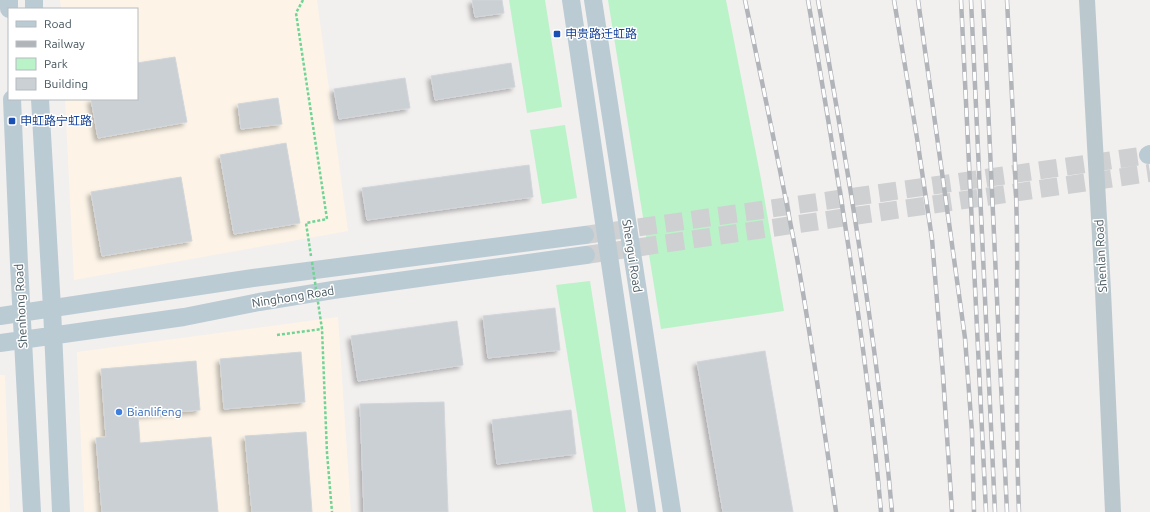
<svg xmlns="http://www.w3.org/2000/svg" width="1150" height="512" viewBox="0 0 1150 512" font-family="Ubuntu,'Noto Sans SC',sans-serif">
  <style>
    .commercial { fill: #fdf4e7 }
    .green { fill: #baf3c8 }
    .building { fill: #cad0d4; stroke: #d2d6db; filter: url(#shadow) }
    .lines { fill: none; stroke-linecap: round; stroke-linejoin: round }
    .secondary-tunnel { stroke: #cfd0d2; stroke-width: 18; stroke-dasharray: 18 9; stroke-linecap: butt }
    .path { stroke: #6fd494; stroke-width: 2.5; stroke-dasharray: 3 2; stroke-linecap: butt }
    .tertiary { stroke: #bbc9cf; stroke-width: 16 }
    .secondary { stroke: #bbcbd4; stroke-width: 18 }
    .rail-casing { stroke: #b1b5ba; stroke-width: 4.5 }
    .rail { stroke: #fff; stroke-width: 3; stroke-dasharray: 9; stroke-linecap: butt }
    .path-bridge { stroke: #6fd494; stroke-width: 2.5; stroke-dasharray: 3 2; stroke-linecap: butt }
    .transit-dot { fill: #1a4fb4; stroke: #fff; stroke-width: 1.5 }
    .shop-dot { fill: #3f7fe0; stroke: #fff; stroke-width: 1.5 }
    .labels { text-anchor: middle; stroke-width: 3; stroke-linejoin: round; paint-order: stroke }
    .transit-label { font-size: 12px; fill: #164399; stroke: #fff; text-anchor: start }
    .street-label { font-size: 12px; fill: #45565e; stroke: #fff }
    .shop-label { font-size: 12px; fill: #366cbe; stroke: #fff; text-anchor: start }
  </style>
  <defs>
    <filter id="shadow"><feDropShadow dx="-3.5" dy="3.5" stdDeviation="2" flood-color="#0004"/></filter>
  </defs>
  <rect width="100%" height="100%" fill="#f2efef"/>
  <path class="commercial" d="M60,0h257l31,231 -274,49 -9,-181h72v-90h-76z
    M338,317l13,195h-267l-7,-160z
    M0,375h5l5,137h-10z"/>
  <path class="green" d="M509,0h36l17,107 -35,6z
    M608,0h118l35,179 23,132 -123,18z
    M565,125l12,73 -35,6 -12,-74z
    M590,281l36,231h-33l-37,-227z"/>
  <path class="building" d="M472,0h30l2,13 -29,4z
    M175,57l12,65 -89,16 -7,-39h46v-36z
    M511,63l4,24 -80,13 -4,-24z
    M405,78l5,30 -71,11 -5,-30z
    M278,98l4,26 -41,5 -3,-25z
    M286,143l14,80 -66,11 -14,-79z
    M529,165l4,32 -166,23 -5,-32z
    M181,177l11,64 -90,15 -11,-64z
    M555,308l5,42 -72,8 -5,-42z
    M457,321l6,44 -105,16 -7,-45z
    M765,351l28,161h-70l-26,-150z
    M301,352l4,50 -81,7 -4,-50z
    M196,361l4,49 -62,5 2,28 71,-6 7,75h-116l-6,-74 10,-1 -5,-68z
    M444,402l4,110h-84l-4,-108z
    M571,410l5,44 -79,10 -5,-44z
    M306,432l6,80h-60l-7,-76z"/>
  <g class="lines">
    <path class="secondary-tunnel" d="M585,235l563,-80
      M586,255l564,-82"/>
    <path class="path" d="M303,0l-7,13 31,206 -21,4 5,33
      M277,335l45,-6"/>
    <path class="tertiary" d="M1087,0l16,291 10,221"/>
    <path class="secondary" d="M9,0v9
      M34,0v9
      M571,0l76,512
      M593,0l79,512
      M12,99l7,165 13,248
      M40,99l12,209 9,204
      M1148,155l2,-1
      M0,316l253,-38 332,-43
      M0,343l184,-26 75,-15 74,-12 253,-35"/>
    <g class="rail-casing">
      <path id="rail" d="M745,0c18,86 36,172 52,258 15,84 27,169 39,254
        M808,0c29,170 58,340 73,512
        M818,0c30,170 59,340 74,512
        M894,0l23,138 15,101 11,136 9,137
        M918,0l47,338 7,94 2,80
        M961,0l25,512
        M971,0l24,512
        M983,0l24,512
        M1007,0c4,79 9,157 10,236 1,92 -2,184 2,276"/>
    </g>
    <use href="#rail" class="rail"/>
    <path class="path-bridge" d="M312,262l10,67 5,124 5,59"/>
  </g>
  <g class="transit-dot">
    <rect x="553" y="30" width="8" height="8" rx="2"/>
    <rect x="8" y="117" width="8" height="8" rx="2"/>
  </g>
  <circle class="shop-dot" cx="119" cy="412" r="4"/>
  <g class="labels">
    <g class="transit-label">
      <text x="565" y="38">申贵路迁虹路</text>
      <text x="20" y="125">申虹路宁虹路</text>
    </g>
    <g class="street-label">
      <text transform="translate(632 256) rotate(81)" y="4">Shengui Road</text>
      <text transform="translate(1101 256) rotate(-93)" y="4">Shenlan Road</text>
      <text transform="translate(293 297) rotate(-9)" y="4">Ninghong Road</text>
      <text transform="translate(21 306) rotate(-93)" y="4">Shenhong Road</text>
    </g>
    <g class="shop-label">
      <text x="127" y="416">Bianlifeng</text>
    </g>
  </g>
  <rect x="8" y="8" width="130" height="92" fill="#ffffff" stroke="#b5bbbf"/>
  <rect x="16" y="21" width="20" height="6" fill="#bbcbd4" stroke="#b5bbbf"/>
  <text x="44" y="28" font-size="12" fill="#45565e">Road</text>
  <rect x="16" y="41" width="20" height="6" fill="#b1b5ba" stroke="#b5bbbf"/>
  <text x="44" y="48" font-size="12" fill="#45565e">Railway</text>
  <rect x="16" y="58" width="20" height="12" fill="#baf3c8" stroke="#b5bbbf"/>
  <text x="44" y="68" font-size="12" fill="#45565e">Park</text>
  <rect x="16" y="78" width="20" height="12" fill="#cad0d4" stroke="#b5bbbf"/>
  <text x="44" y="88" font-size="12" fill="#45565e">Building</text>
</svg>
